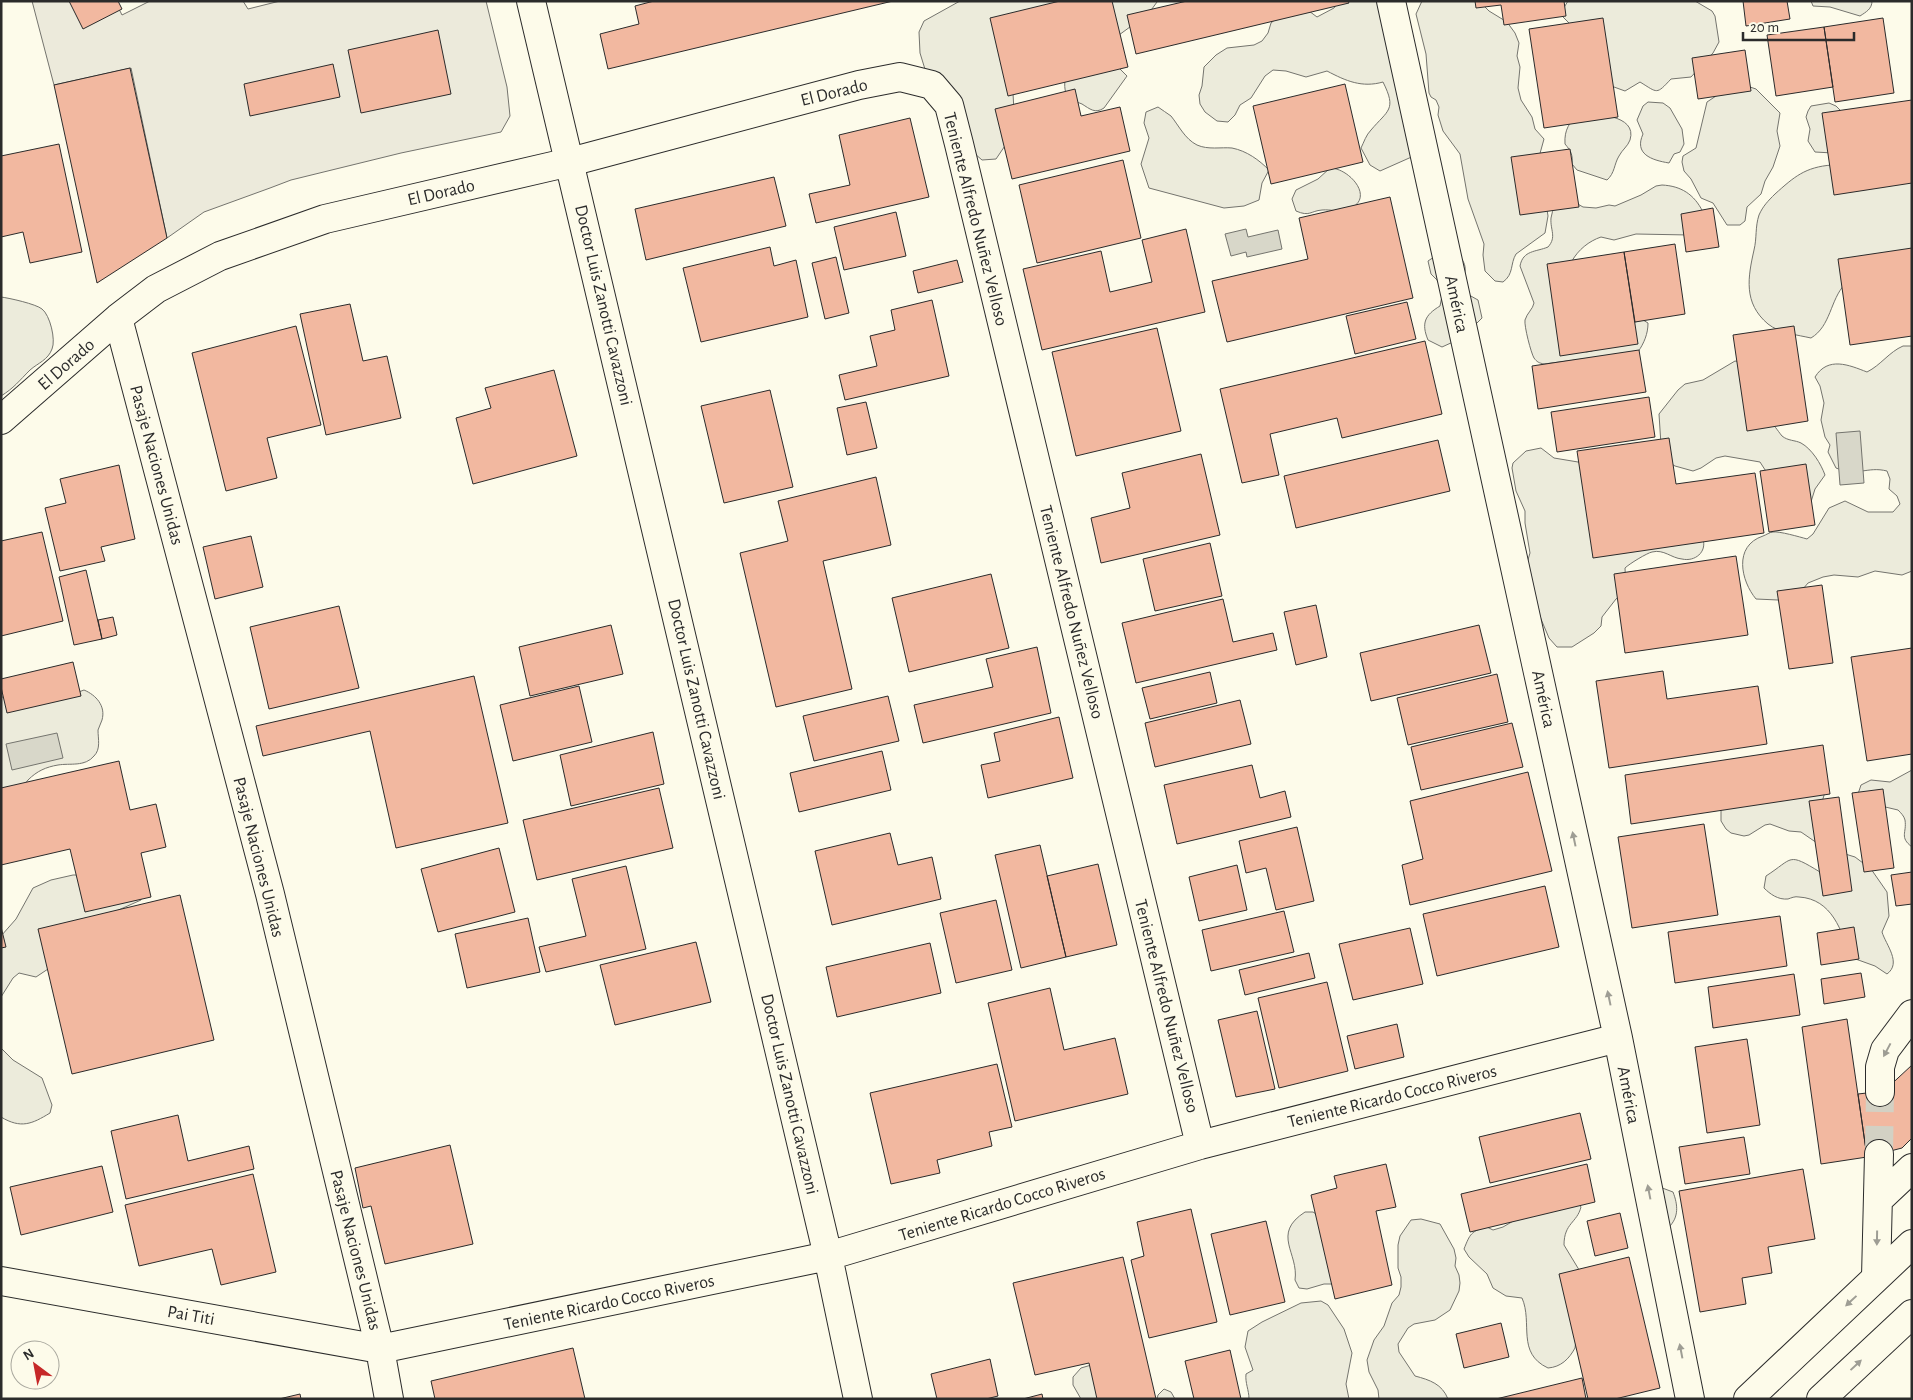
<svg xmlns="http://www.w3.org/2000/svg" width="1913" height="1400" viewBox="0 0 1913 1400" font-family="'Alegreya Sans',sans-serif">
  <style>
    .green { fill: #ecebdb; stroke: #74746e }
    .parking { fill: #eceadb; stroke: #74746e }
    .water { fill: #d8d7c9; stroke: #74746e }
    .building { fill: #f2b8a0; stroke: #2b2b2b }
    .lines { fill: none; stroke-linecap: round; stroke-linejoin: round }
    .minor-tunnel { stroke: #d3d1c4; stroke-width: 28; stroke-dasharray: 28 14; stroke-linecap: butt }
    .minor-casing { stroke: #2b2b2b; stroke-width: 30 }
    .highway-casing { stroke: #2b2b2b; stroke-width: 30 }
    .minor { stroke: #fdfbea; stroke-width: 28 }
    .highway { stroke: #fdfbea; stroke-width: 28 }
    .oneway { fill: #9e9d94 }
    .labels { text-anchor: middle; stroke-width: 4; stroke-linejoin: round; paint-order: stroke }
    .street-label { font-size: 18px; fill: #2b2b2b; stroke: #fdfbea }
  </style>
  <rect width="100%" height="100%" fill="#fdfbea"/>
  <path class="green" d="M960,1h100l-47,92 2,38 -19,28 -14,1 -15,-13 -39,-68 -8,-26 -1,-21 5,-11z
    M1075,1h81l1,1 -8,11 -30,22z
    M1339,1h43l43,150 -45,20 -10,-6 -9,-17c3,-6 5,-13 10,-18 17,-20 26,-20 12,-48 -21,6 -37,-1 -56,-11l-21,6 -20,-6 -13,-1 -8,6 -14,22 -11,7 -5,10 -7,7 -11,-1 -12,-9 -5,-8 -1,-9 3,-9 2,-19 12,-12 11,-7 27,-3 8,-4 6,-8 3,-10 7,-6 31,-6 8,6 17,-9z
    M1422,1h57l10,10 18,11 8,11 4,10 -2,13 3,11 -2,21 3,12 11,17 3,12 9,10 -5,18 9,59 -3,17 -29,21c-6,10 -2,20 -13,28l-8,-1 -10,-10 -2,-16 1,-11 -16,-45 -8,-45 -17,-23 -5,-16 1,-8 -3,-7 -5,-3 -2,-4 -3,-39 -10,-40z
    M1568,1h127l17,10 3,5 4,26 -6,11 -22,24 -20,2c-15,16 -13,14 -31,3l-15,9 -11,-4 -8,-1 -36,-62 -10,-10z
    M1811,1h61c0,8 -6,11 -12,15l-30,-9 -17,-1z
    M1067,65l51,2 9,9 -23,32c-9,6 -14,1 -22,-4 -7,-3 -13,-3 -16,-11 -3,-8 0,-19 1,-28z
    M1750,87l6,2 24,24 -3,18 3,15 -7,21 -8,14 -4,13 -14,13 -2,14 -5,4h-13l-14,-22 -12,-5 -10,-19 -7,-8 -2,-9 1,-6 13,-8 11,-46 15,-10z
    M1648,102l15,1 7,5 12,21 2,15 -4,8 -6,2 -5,9c-18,-3 -35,-9 -26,-29l-6,-14 6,-14z
    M1829,103l7,3 9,9 -12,38 -18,-1 -7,-11 2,-12 -4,-12 2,-6 3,-5z
    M1158,107c4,3 9,6 13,9 8,10 14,23 26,29 11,5 24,2 35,3 15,3 27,12 37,22l-7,13 -3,17 -15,6 -20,2 -75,-20 -8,-24 8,-26 -5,-15 2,-11z
    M1578,112c15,2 60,2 52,28 -2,6 -8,10 -11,16 -5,8 -4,17 -12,24l-30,-10 -5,-6c1,-9 -1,-13 -7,-20 -1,-15 5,-21 13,-32z
    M1832,165l80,9v85l-67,25c-15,16 -14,42 -34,54 -13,-3 -32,-5 -43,-14 -25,-21 -20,-47 -14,-74 3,-12 1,-23 5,-35 4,-9 9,-14 16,-21 19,-17 30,-27 57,-29z
    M1330,168c19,0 46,30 19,41 -9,4 -18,0 -27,1 -12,1 -12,7 -26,1l-4,-12 4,-9 22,-11z
    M1662,185c19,1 32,9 41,27l-14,23 -53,-1 -22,6 -13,-3c-12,4 -23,13 -29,24l7,87 7,4 6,-1 39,-28 12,-3 5,3c0,11 -4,20 -10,29l-94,12c-5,-1 -7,-2 -10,-6 -3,-5 -10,-32 -9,-38 2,-7 8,-11 9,-17l-14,-37c3,-16 16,-14 28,-19 9,-10 2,-17 3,-29 1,-4 2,-9 3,-13l22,-2 7,4 13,1 13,-3 6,1 26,-11 15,-9z
    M1434,257l27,1c9,12 1,19 -1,32l18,10 4,18 -5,5 -6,1 -18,18 -11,5 -14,-7c-7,-17 -3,-25 12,-34l3,-15 -6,-11 -6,-6 -3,-13z
    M1,297c8,1 35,7 41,12 8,6 14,31 10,40 -4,11 -14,14 -22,21 -11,11 -16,18 -29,26z
    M1903,346h9v225l-10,4 -27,-4 -17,6 -24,-2 -11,2 -15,6 -5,6 -18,15 -7,-4 -22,-1c-15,-18 -23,-53 7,-63 3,-1 7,-4 10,-4 6,-1 27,5 34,7l6,-5 16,-26 16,-7 23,11h25l7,-8 -3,-8 -8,-7 1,-10 -3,-8c-20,-5 -29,6 -51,-3l-8,-16 2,-7 -5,-8 -4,-17 3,-17 -4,-17 -5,-9c13,-21 34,-12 52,-5 14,-7 22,-20 36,-26z
    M1735,361l10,2 23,58c7,4 9,9 14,15 6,5 13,4 19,7 11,6 20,21 24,32l-10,14 -5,16 -41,-29 -9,-14 -35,-6 -9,2 -15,10 -8,3 -18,-5 -7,-4 -7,-17 -2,-31 19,-24 7,-6 18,-4z
    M1541,448l13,10 30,5 119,76c4,13 -8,23 -21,20 -11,-1 -18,-10 -30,-7 -5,1 -23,12 -27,16l1,23 -10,8 -14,18 -1,9 -7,7 -22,14h-15l-8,-9 -11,-26 -11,-49 3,-10 -5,-30v-12l-9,-20 -4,-23 1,-5 13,-12z
    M84,690c12,5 22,16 18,30 -1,3 -3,7 -4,10 0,9 3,19 -4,26 -9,11 -24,7 -36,9 -12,2 -21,6 -30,15 -15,16 -20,43 -27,63v-146l59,2z
    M1912,770v77c-13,-10 -5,-14 -7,-27 -1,-4 -4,-7 -7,-10l-17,-4 -23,-12 3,-9 10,-5 19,2z
    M1825,792l-3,10 -5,41 -16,-11 -12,-1 -19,-7 -5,1 -16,10 -5,1 -13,-3 -5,-4 -5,-8v-13z
    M1842,853l13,4 16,12 16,23 2,24 -7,16c4,13 20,31 5,42l-12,-8 -25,-9c-8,-26 -18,-58 -51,-60 -4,-1 -8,1 -11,2 -10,1 -18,-5 -24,-11l2,-12c28,-18 21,-24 54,-4z
    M73,875h8l62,17 -2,8 -27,12 -63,55 -15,10 -17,-4 -6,5 -12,19v-61l15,-17 17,-31 18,-8z
    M1,1048l12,12 29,18 10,27 -2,8c-18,11 -29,16 -49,4z
    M1657,1186l16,6c5,13 6,25 -4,35z
    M1568,1189l13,18c-4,16 -17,16 -17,38l20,33 -9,70c-6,11 -14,19 -27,20 -32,-15 -15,-45 -26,-70l-16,-2 -13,-8 -6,-14 -18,-17 -5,-8c6,-15 7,-18 23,-22l6,3 10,-3z
    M1305,1212h8l14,9 12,63h-15l-17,5 -8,-1 -4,-8c4,-27 -24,-46 10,-68z
    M1421,1219l19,5 14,25 2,9 -1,8 4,9 1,8 -1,8 -9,19 -15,10 -21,4 -6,4 -10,16 1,8 16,24c15,4 27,8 33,23h-69l-1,-9 -9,-18 -2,-12 7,-20 10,-14 8,-23 7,-8 2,-8v-10l-3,-9v-23l2,-9 11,-16z
    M1321,1301l7,4 16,24 8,24 -6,31 3,15h-100c0,-9 -4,-16 -3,-25l7,-4 -8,-23 3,-16 14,-9 39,-19z
    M1098,1363l16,36h-33l-8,-14v-8l8,-9z
    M1164,1389l7,3 4,7h-18l1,-4z"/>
  <path class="parking" d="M32,1h83l7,14 28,-14h93l5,8 32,-8h206l21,86 3,29 -9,16 -100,21 -110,27 -21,8 -66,24 -37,26 -36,-170 -77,17z"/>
  <path class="water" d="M1246,229l2,8 30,-7 4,19 -35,8 -1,-5 -15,4 -6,-22z
    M1860,431l4,52 -24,2 -4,-52z
    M57,733l6,25 -51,12 -6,-26z"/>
  <path class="building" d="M69,1h49l4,8 -39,20z
    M654,1h239l-285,68 -8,-35 39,-10 -4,-18z
    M1060,1h52l16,66 -120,29 -18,-78z
    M1187,1h161l1,2 -213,51 -9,-39z
    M1475,1h89l2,15 -62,9 -3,-20 -25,3z
    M1743,1h44l3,18 -44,7z
    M1603,18l15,99 -74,11 -15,-99z
    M1883,18l11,75 -59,9 -11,-75z
    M1824,27l9,60 -57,9 -9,-61z
    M438,30l13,64 -90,19 -13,-63z
    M1745,50l6,41 -53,8 -6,-41z
    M333,64l7,33 -90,19 -6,-32z
    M130,68l37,170 -70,45 -43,-198z
    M1345,84l18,78 -92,22 -18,-78z
    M1075,89l6,27 39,-9 10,44 -118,28 -17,-70z
    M1912,100v83l-78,12 -12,-82z
    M910,118l19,79 -113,26 -7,-29 41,-9 -11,-50z
    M59,144l23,108 -52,11 -7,-31 -22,5v-81z
    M1570,149l9,58 -59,8 -9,-58z
    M1123,160l18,78 -104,25 -18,-78z
    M774,177l12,49 -140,34 -11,-51z
    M1390,197l23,101 -186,44 -15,-61 96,-22 -9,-41z
    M1713,208l6,39 -33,5 -5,-38z
    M896,212l10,44 -62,14 -10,-43z
    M1186,229l19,83 -163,38 -19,-81 78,-18 9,41 42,-10 -10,-42z
    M1675,244l10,70 -50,8 -11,-70z
    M770,247l4,19 22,-6 12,57 -107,25 -18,-74z
    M1912,248v88l-62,9 -12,-86z
    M1624,252l14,92 -78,12 -13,-92z
    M836,257l13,56 -24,6 -13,-56z
    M957,260l6,22 -45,11 -5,-22z
    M932,300l17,76 -104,24 -6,-25 38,-9 -7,-30 25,-6 -4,-20z
    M1407,302l9,37 -61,15 -9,-38z
    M350,304l13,57 24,-5 14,62 -75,17 -26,-121z
    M296,326l25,99 -54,13 10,40 -51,13 -34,-138z
    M1794,326l14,95 -61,10 -14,-96z
    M1157,328l24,103 -105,25 -24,-104z
    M1425,341l17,73 -100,24 -5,-20 -67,16 9,41 -37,8 -22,-94z
    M1639,350l7,42 -108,17 -6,-43z
    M554,370l23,86 -104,28 -17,-66 35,-10 -6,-20z
    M770,390l23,97 -69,16 -23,-97z
    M1649,397l6,40 -98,15 -6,-40z
    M866,402l11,46 -30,7 -10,-47z
    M1669,438l7,46 79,-11 9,60 -171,25 -16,-107z
    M1438,440l12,51 -154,37 -12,-52z
    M1201,454l19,81 -119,28 -10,-45 39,-10 -8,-35z
    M1806,464l9,61 -46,7 -9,-61z
    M119,465l16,74 -34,8 4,14 -45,10 -15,-63 21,-5 -6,-24z
    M876,477l15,68 -68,16 29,128 -76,18 -36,-154 48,-12 -10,-40z
    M42,532l21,89 -62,15v-95z
    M251,536l12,51 -48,12 -12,-52z
    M1210,543l12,53 -67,15 -12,-52z
    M1736,556l12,79 -123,18 -11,-79z
    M86,570l16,69 -28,6 -15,-68z
    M991,574l18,74 -100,24 -17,-74z
    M1822,585l11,78 -44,6 -12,-78z
    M1223,599l10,43 40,-9 4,17 -141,33 -14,-60z
    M1316,605l11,52 -31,8 -12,-53z
    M339,606l20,82 -90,21 -19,-82z
    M113,617l4,18 -15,4 -4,-19z
    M611,625l12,49 -93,22 -11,-49z
    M1479,625l12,48 -120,28 -11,-48z
    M1037,647l14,66 -128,30 -9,-38 79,-18 -7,-28z
    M1912,648v106l-45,7 -16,-104z
    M73,662l8,34 -74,17 -6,-26v-8z
    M1663,671l4,28 91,-13 9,58 -158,24 -13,-87z
    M1210,672l7,31 -67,16 -8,-31z
    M1497,674l11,48 -100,23 -11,-47z
    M474,676l34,147 -112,25 -26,-117 -107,25 -7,-30z
    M579,686l13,56 -79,19 -13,-56z
    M888,696l11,45 -85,20 -11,-45z
    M1240,700l11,44 -96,23 -10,-44z
    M1059,717l14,61 -85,20 -7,-33 19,-4 -6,-28z
    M1512,723l11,44 -102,23 -10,-43z
    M653,732l11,52 -93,22 -11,-51z
    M1823,745l7,49 -199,30 -6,-49z
    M882,751l9,39 -92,22 -9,-39z
    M119,761l11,49 26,-6 10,43 -25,6 10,44 -66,15 -15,-63 -69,16v-77z
    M1252,765l8,33 25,-7 6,26 -114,27 -13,-59z
    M1528,772l24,99 -142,34 -8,-40 21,-6 -13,-58z
    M659,788l14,60 -136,32 -14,-60z
    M1883,789l11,79 -30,4 -12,-79z
    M1839,797l13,94 -29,5 -14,-95z
    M1704,824l14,91 -86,13 -14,-91z
    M1297,827l17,74 -38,9 -10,-42 -20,5 -7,-32z
    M890,833l8,32 34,-8 9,42 -109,26 -17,-74z
    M1040,845l26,112 -45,11 -26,-113z
    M499,848l16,64 -77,20 -17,-63z
    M1098,864l19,81 -51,12 -19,-81z
    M1237,865l10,45 -48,11 -10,-44z
    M626,866l20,83 -100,23 -7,-25 47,-11 -14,-57z
    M1912,872v32l-16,2 -5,-31z
    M1545,886l14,61 -122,29 -14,-62z
    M180,895l34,145 -142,34 -34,-145z
    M996,900l16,70 -56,13 -16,-70z
    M1284,911l10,41 -83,19 -9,-41z
    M1780,916l7,50 -112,17 -7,-51z
    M528,918l12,54 -73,16 -12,-54z
    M1,927l5,20 -5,1z
    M1854,927l5,32 -38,6 -4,-32z
    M1410,928l13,56 -70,16 -14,-56z
    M696,942l15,60 -96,23 -15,-60z
    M930,943l11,50 -104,24 -11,-50z
    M1309,953l6,25 -70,17 -6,-25z
    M1861,973l4,24 -41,7 -3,-25z
    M1794,974l6,41 -87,13 -5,-41z
    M1327,982l21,89 -69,17 -21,-90z
    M1050,988l14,62 51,-12 13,56 -113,27 -27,-118z
    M1257,1011l18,78 -39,8 -18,-77z
    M1847,1019l20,138 -46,7 -19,-137z
    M1397,1024l7,33 -49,12 -8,-33z
    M1747,1039l13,86 -53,8 -12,-86z
    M997,1064l15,63 -23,5 3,14 -55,14 3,13 -49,11 -21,-91z
    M1912,1065v73l-10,10 -35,9 -9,-63 26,-3z
    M1580,1113l11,46 -101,24 -11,-46z
    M178,1115l10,46 61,-15 5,23 -128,30 -15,-68z
    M1744,1137l6,37 -65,10 -6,-37z
    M450,1145l23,99 -88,20 -14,-58 -8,2 -8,-40z
    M1386,1164l10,43 -20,4 16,74 -57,14 -24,-104 26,-7 -3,-12z
    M1587,1164l8,38 -125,30 -9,-38z
    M102,1166l11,46 -92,23 -11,-48z
    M1803,1169l12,70 -47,8 4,26 -30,5 4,26 -46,8 -21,-121z
    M253,1174l23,98 -55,13 -9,-36 -73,17 -14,-61z
    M1191,1209l26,113 -68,16 -18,-78 13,-4 -7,-34z
    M1620,1213l8,35 -33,8 -8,-35z
    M1266,1221l19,81 -55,13 -19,-81z
    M1123,1257l33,142h-59l-8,-36 -54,12 -22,-92z
    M1629,1257l31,131 -45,11h-27l-29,-125z
    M1501,1323l8,34 -45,11 -8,-34z
    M573,1348l12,51h-150l-4,-18z
    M1230,1350l11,49h-47l-9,-38z
    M990,1359l8,37 -12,3h-49l-6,-25z
    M1582,1378l4,21h-90z
    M300,1394l1,5h-22z
    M1042,1394l1,5h-20z"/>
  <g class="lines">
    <path class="minor-tunnel" d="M1879,1154l1,-62"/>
    <g class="minor-casing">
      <path id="minor" d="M531,1l297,1255 30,143
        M1391,1l227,1037 72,361
        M118,318l152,576 110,455 9,50
        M1,420l117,-102 38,-29 64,-33 105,-37 245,-57 289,-77 41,-8 32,8 17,20 10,39 241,1001
        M1880,1092v-25l5,-17 27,-36
        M1878,1200l34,-32
        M1876,1277l3,-123
        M1,1281l379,68 448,-93 372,-111 418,-107"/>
    </g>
    <g class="highway-casing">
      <path id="highway" d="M1748,1399l164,-155
        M1821,1399l91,-85"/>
    </g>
    <use href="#minor" class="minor"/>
    <use href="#highway" class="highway"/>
  </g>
  <defs><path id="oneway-solid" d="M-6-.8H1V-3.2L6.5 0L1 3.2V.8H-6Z" transform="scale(1.25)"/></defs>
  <g class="oneway">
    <use href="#oneway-solid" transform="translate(1574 839) rotate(-102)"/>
    <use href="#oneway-solid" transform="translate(1609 998) rotate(-102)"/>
    <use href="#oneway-solid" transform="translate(1887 1050) rotate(118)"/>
    <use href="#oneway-solid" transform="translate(1649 1192) rotate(-101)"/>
    <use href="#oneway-solid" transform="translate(1877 1238) rotate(91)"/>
    <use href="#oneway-solid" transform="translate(1851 1301) rotate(137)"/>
    <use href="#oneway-solid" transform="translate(1681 1351) rotate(-101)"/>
    <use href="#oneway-solid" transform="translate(1856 1365) rotate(-43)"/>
  </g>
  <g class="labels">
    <g class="street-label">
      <text transform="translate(834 92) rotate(-14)" y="6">El Dorado</text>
      <text transform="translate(441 192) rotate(-13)" y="6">El Dorado</text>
      <text transform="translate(976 219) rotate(76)" y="6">Teniente Alfredo Nuñez Velloso</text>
      <text transform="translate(1457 304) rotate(78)" y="6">América</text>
      <text transform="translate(604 305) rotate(77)" y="6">Doctor Luis Zanotti Cavazzoni</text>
      <text transform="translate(66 364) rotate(-41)" y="6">El Dorado</text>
      <text transform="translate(157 465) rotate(75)" y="6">Pasaje Naciones Unidas</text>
      <text transform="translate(1072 612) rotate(76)" y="6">Teniente Alfredo Nuñez Velloso</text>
      <text transform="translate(697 699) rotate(77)" y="6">Doctor Luis Zanotti Cavazzoni</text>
      <text transform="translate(1544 699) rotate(78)" y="6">América</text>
      <text transform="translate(259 857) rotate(76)" y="6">Pasaje Naciones Unidas</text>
      <text transform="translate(1167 1006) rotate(76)" y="6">Teniente Alfredo Nuñez Velloso</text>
      <text transform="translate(790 1094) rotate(77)" y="6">Doctor Luis Zanotti Cavazzoni</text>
      <text transform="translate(1629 1095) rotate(79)" y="6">América</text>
      <text transform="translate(1392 1096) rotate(-14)" y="6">Teniente Ricardo Cocco Riveros</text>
      <text transform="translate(1002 1204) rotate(-17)" y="6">Teniente Ricardo Cocco Riveros</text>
      <text transform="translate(356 1250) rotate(76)" y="6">Pasaje Naciones Unidas</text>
      <text transform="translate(609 1302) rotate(-12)" y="6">Teniente Ricardo Cocco Riveros</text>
      <text transform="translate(191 1315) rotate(10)" y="6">Pai Titi</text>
    </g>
  </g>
  <rect width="1913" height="1400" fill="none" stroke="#2b2b2b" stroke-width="5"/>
  <g transform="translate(35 1365) rotate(328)"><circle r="24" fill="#fdfbea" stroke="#a9a89e"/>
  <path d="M0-4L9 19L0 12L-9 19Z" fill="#c62828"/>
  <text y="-8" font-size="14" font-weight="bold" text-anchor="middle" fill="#2b2b2b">N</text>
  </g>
  <path d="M1743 32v8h111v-8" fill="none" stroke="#2b2b2b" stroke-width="2.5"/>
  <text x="1750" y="32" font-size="15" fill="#2b2b2b" stroke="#fdfbea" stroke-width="4" paint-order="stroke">20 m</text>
</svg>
